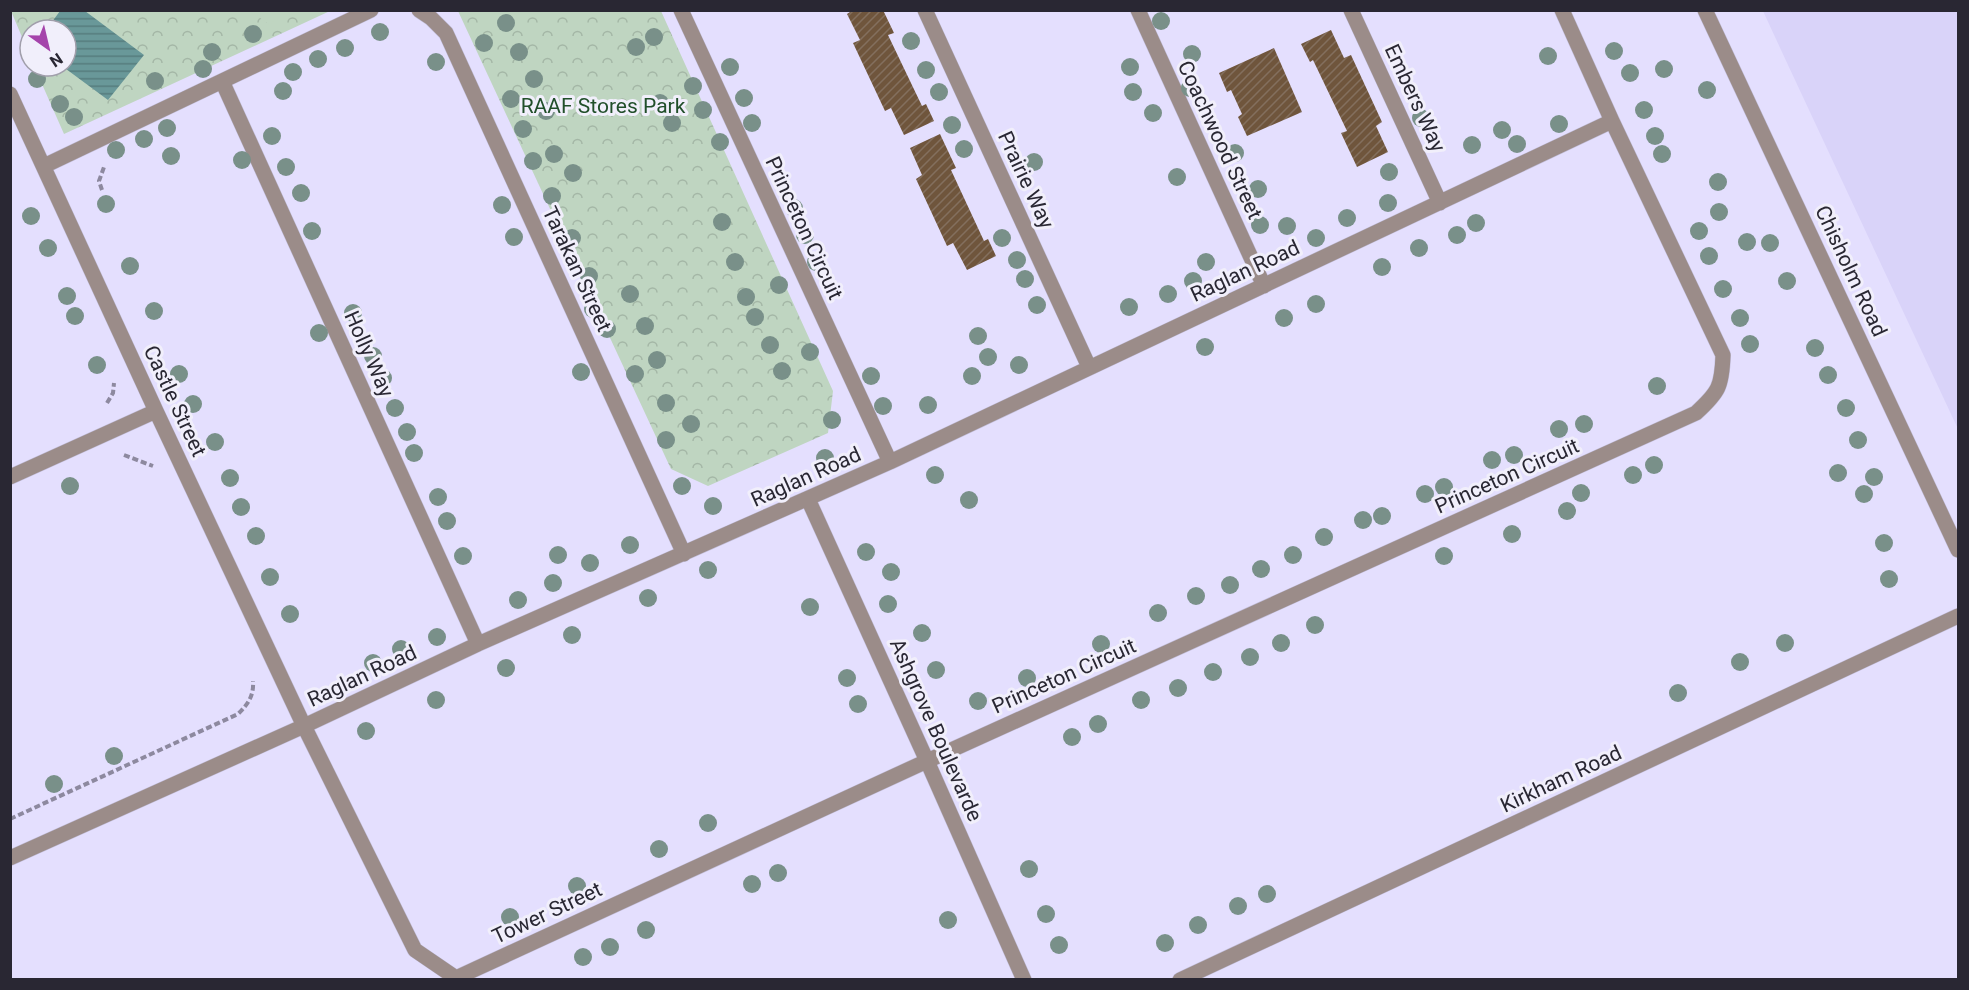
<svg xmlns="http://www.w3.org/2000/svg" width="1969" height="990" viewBox="0 0 1969 990" font-family="Roboto,sans-serif">
  <style>
    .built { fill: #d9d3f9 }
    .forest { fill: url(#forest-crowns) }
    .garden { fill: #bfd5c1 }
    .water { fill: url(#water-rules) }
    .building { fill: url(#building-hatch) }
    .lines { fill: none; stroke-linecap: round; stroke-linejoin: round }
    .minor-casing { stroke: #c2bed9; stroke-width: 16 }
    .path { stroke: #8d899f; stroke-width: 4; stroke-dasharray: 6 3; stroke-linecap: butt }
    .minor { stroke: #9b8c89; stroke-width: 15 }
    .tree { fill: #799089 }
    .labels { text-anchor: middle; stroke-width: 6; stroke-linejoin: round; paint-order: stroke }
    .street-label { font-size: 21px; fill: #292733; stroke: #f1effb }
    .park-label { font-size: 21px; fill: #214f2a; stroke: #f1effb }
  </style>
  <defs>
    <pattern id="forest-crowns" width="20" height="18" patternUnits="userSpaceOnUse" patternTransform="scale(1.5)"><rect width="20" height="18" fill="#bfd5c1"/><path d="M2 6a3 3 0 1 1 6 0M12 15a3 3 0 1 1 6 0" fill="none" stroke="#a4b7a6"/></pattern>
    <pattern id="water-rules" width="6" height="5" patternUnits="userSpaceOnUse" patternTransform="scale(1.5)"><rect width="6" height="5" fill="#699899"/><path d="M0 2.5h6" fill="none" stroke="#567c7d"/></pattern>
    <pattern id="building-hatch" width="6" height="6" patternUnits="userSpaceOnUse" patternTransform="scale(1.5)"><rect width="6" height="6" fill="#6f553c"/><path d="M-1 1l2-2M0 6l6-6M5 7l2-2" fill="none" stroke="#836f5e"/></pattern>
  </defs>
  <rect width="100%" height="100%" fill="#e4dffe"/>
  <path class="built" d="M1763,11h195v418l-170,-364z"/>
  <path class="forest" d="M11,11h319l-266,123 -30,-68h32v-36h-36v26z
    M458,11h203l172,380 -5,42 -120,53 -37,-17z"/>
  <path class="garden" d="M250,11h32l-12,14z"/>
  <path class="water" d="M60,11h25l59,44 -36,45 -46,-34h4v-36h-20z"/>
  <path class="building" d="M853,10h30l11,23 -6,2 34,71 4,-2 8,17 -30,14 -13,-27 -6,3 -32,-68 7,-3 -13,-26z
    M1331,30l13,28 7,-3 31,67 -6,4 12,26 -31,15 -16,-34 6,-2 -34,-71 -3,2 -9,-18z
    M1274,48l28,64 -55,24 -9,-19 4,-3 -11,-24 -4,2 -8,-19z
    M940,134l16,34 -5,2 33,71 4,-2 8,17 -29,14 -14,-27 -6,3 -31,-67 6,-4 -12,-27z"/>
  <g class="lines">
    <g class="minor-casing">
      <path id="minor" d="M419,10l12,8 15,15 238,521
        M681,10l209,452
        M925,10l164,357
        M1138,10l126,276
        M1351,10l89,193
        M1705,10l253,540
        M222,81l256,563
        M10,94l146,317 148,315 111,224 41,28 471,-217 769,-348c23,-21 26,-27 27,-58l-111,-234 -50,-111
        M44,166l327,-156
        M10,477l146,-66
        M808,499l119,262 97,219
        M10,858l294,-132 174,-82 412,-182 722,-341
        M1180,980l778,-364"/>
    </g>
    <path class="path" d="M102,190l-3,-9 5,-14
      M107,403l6,-10 1,-10
      M124,455l29,11
      M10,819l228,-105c10,-10 16,-18 15,-33"/>
    <use href="#minor" class="minor"/>
  </g>
  <g class="tree">
    <circle cx="1161" cy="21" r="9"/>
    <circle cx="506" cy="23" r="9"/>
    <circle cx="380" cy="32" r="9"/>
    <circle cx="253" cy="34" r="9"/>
    <circle cx="654" cy="37" r="9"/>
    <circle cx="911" cy="41" r="9"/>
    <circle cx="484" cy="43" r="9"/>
    <circle cx="636" cy="47" r="9"/>
    <circle cx="345" cy="48" r="9"/>
    <circle cx="1614" cy="51" r="9"/>
    <circle cx="212" cy="52" r="9"/>
    <circle cx="519" cy="52" r="9"/>
    <circle cx="1192" cy="54" r="9"/>
    <circle cx="1548" cy="56" r="9"/>
    <circle cx="318" cy="59" r="9"/>
    <circle cx="436" cy="62" r="9"/>
    <circle cx="730" cy="67" r="9"/>
    <circle cx="1130" cy="67" r="9"/>
    <circle cx="203" cy="69" r="9"/>
    <circle cx="1664" cy="69" r="9"/>
    <circle cx="926" cy="70" r="9"/>
    <circle cx="293" cy="72" r="9"/>
    <circle cx="1630" cy="73" r="9"/>
    <circle cx="37" cy="79" r="9"/>
    <circle cx="534" cy="79" r="9"/>
    <circle cx="155" cy="81" r="9"/>
    <circle cx="693" cy="86" r="9"/>
    <circle cx="1190" cy="88" r="9"/>
    <circle cx="1707" cy="90" r="9"/>
    <circle cx="283" cy="91" r="9"/>
    <circle cx="939" cy="92" r="9"/>
    <circle cx="1133" cy="92" r="9"/>
    <circle cx="744" cy="98" r="9"/>
    <circle cx="511" cy="99" r="9"/>
    <circle cx="660" cy="103" r="9"/>
    <circle cx="60" cy="104" r="9"/>
    <circle cx="703" cy="110" r="9"/>
    <circle cx="1644" cy="110" r="9"/>
    <circle cx="546" cy="111" r="9"/>
    <circle cx="1153" cy="113" r="9"/>
    <circle cx="74" cy="117" r="9"/>
    <circle cx="1421" cy="118" r="9"/>
    <circle cx="672" cy="123" r="9"/>
    <circle cx="752" cy="123" r="9"/>
    <circle cx="1559" cy="124" r="9"/>
    <circle cx="952" cy="125" r="9"/>
    <circle cx="167" cy="128" r="9"/>
    <circle cx="523" cy="129" r="9"/>
    <circle cx="1502" cy="130" r="9"/>
    <circle cx="272" cy="136" r="9"/>
    <circle cx="1655" cy="136" r="9"/>
    <circle cx="144" cy="139" r="9"/>
    <circle cx="720" cy="142" r="9"/>
    <circle cx="1517" cy="144" r="9"/>
    <circle cx="1472" cy="145" r="9"/>
    <circle cx="964" cy="149" r="9"/>
    <circle cx="116" cy="150" r="9"/>
    <circle cx="1235" cy="153" r="9"/>
    <circle cx="554" cy="154" r="9"/>
    <circle cx="1662" cy="154" r="9"/>
    <circle cx="171" cy="156" r="9"/>
    <circle cx="242" cy="160" r="9"/>
    <circle cx="533" cy="161" r="9"/>
    <circle cx="1034" cy="162" r="9"/>
    <circle cx="286" cy="167" r="9"/>
    <circle cx="1389" cy="172" r="9"/>
    <circle cx="573" cy="173" r="9"/>
    <circle cx="1177" cy="177" r="9"/>
    <circle cx="1718" cy="182" r="9"/>
    <circle cx="1258" cy="189" r="9"/>
    <circle cx="301" cy="193" r="9"/>
    <circle cx="552" cy="196" r="9"/>
    <circle cx="1388" cy="203" r="9"/>
    <circle cx="106" cy="204" r="9"/>
    <circle cx="502" cy="205" r="9"/>
    <circle cx="794" cy="208" r="9"/>
    <circle cx="1719" cy="212" r="9"/>
    <circle cx="31" cy="216" r="9"/>
    <circle cx="1347" cy="218" r="9"/>
    <circle cx="722" cy="222" r="9"/>
    <circle cx="1476" cy="223" r="9"/>
    <circle cx="1260" cy="225" r="9"/>
    <circle cx="1287" cy="226" r="9"/>
    <circle cx="312" cy="231" r="9"/>
    <circle cx="1699" cy="231" r="9"/>
    <circle cx="805" cy="235" r="9"/>
    <circle cx="1457" cy="235" r="9"/>
    <circle cx="514" cy="237" r="9"/>
    <circle cx="572" cy="238" r="9"/>
    <circle cx="1002" cy="238" r="9"/>
    <circle cx="1316" cy="238" r="9"/>
    <circle cx="1747" cy="242" r="9"/>
    <circle cx="1770" cy="243" r="9"/>
    <circle cx="48" cy="248" r="9"/>
    <circle cx="1419" cy="248" r="9"/>
    <circle cx="1709" cy="256" r="9"/>
    <circle cx="1017" cy="260" r="9"/>
    <circle cx="735" cy="262" r="9"/>
    <circle cx="816" cy="262" r="9"/>
    <circle cx="1206" cy="262" r="9"/>
    <circle cx="130" cy="266" r="9"/>
    <circle cx="1382" cy="267" r="9"/>
    <circle cx="589" cy="276" r="9"/>
    <circle cx="1025" cy="279" r="9"/>
    <circle cx="1193" cy="281" r="9"/>
    <circle cx="1787" cy="281" r="9"/>
    <circle cx="779" cy="285" r="9"/>
    <circle cx="1723" cy="289" r="9"/>
    <circle cx="630" cy="294" r="9"/>
    <circle cx="1168" cy="294" r="9"/>
    <circle cx="67" cy="296" r="9"/>
    <circle cx="746" cy="297" r="9"/>
    <circle cx="1316" cy="304" r="9"/>
    <circle cx="1037" cy="305" r="9"/>
    <circle cx="1129" cy="307" r="9"/>
    <circle cx="593" cy="309" r="9"/>
    <circle cx="154" cy="311" r="9"/>
    <circle cx="353" cy="313" r="9"/>
    <circle cx="75" cy="316" r="9"/>
    <circle cx="755" cy="317" r="9"/>
    <circle cx="1284" cy="318" r="9"/>
    <circle cx="1740" cy="318" r="9"/>
    <circle cx="645" cy="326" r="9"/>
    <circle cx="607" cy="329" r="9"/>
    <circle cx="319" cy="333" r="9"/>
    <circle cx="978" cy="336" r="9"/>
    <circle cx="1750" cy="344" r="9"/>
    <circle cx="770" cy="345" r="9"/>
    <circle cx="1205" cy="347" r="9"/>
    <circle cx="1815" cy="348" r="9"/>
    <circle cx="810" cy="352" r="9"/>
    <circle cx="373" cy="356" r="9"/>
    <circle cx="988" cy="357" r="9"/>
    <circle cx="657" cy="360" r="9"/>
    <circle cx="97" cy="365" r="9"/>
    <circle cx="1019" cy="365" r="9"/>
    <circle cx="782" cy="371" r="9"/>
    <circle cx="581" cy="372" r="9"/>
    <circle cx="179" cy="374" r="9"/>
    <circle cx="635" cy="374" r="9"/>
    <circle cx="1828" cy="375" r="9"/>
    <circle cx="871" cy="376" r="9"/>
    <circle cx="972" cy="376" r="9"/>
    <circle cx="383" cy="378" r="9"/>
    <circle cx="1657" cy="386" r="9"/>
    <circle cx="666" cy="403" r="9"/>
    <circle cx="193" cy="404" r="9"/>
    <circle cx="928" cy="405" r="9"/>
    <circle cx="883" cy="406" r="9"/>
    <circle cx="395" cy="408" r="9"/>
    <circle cx="1846" cy="408" r="9"/>
    <circle cx="832" cy="420" r="9"/>
    <circle cx="691" cy="424" r="9"/>
    <circle cx="1584" cy="424" r="9"/>
    <circle cx="1559" cy="429" r="9"/>
    <circle cx="407" cy="432" r="9"/>
    <circle cx="666" cy="440" r="9"/>
    <circle cx="1858" cy="440" r="9"/>
    <circle cx="215" cy="442" r="9"/>
    <circle cx="414" cy="453" r="9"/>
    <circle cx="1514" cy="455" r="9"/>
    <circle cx="825" cy="458" r="9"/>
    <circle cx="1492" cy="460" r="9"/>
    <circle cx="1654" cy="465" r="9"/>
    <circle cx="1838" cy="473" r="9"/>
    <circle cx="935" cy="475" r="9"/>
    <circle cx="1633" cy="475" r="9"/>
    <circle cx="1874" cy="477" r="9"/>
    <circle cx="230" cy="478" r="9"/>
    <circle cx="70" cy="486" r="9"/>
    <circle cx="682" cy="486" r="9"/>
    <circle cx="1444" cy="487" r="9"/>
    <circle cx="1581" cy="493" r="9"/>
    <circle cx="1425" cy="494" r="9"/>
    <circle cx="1864" cy="494" r="9"/>
    <circle cx="438" cy="497" r="9"/>
    <circle cx="969" cy="500" r="9"/>
    <circle cx="713" cy="506" r="9"/>
    <circle cx="241" cy="507" r="9"/>
    <circle cx="1567" cy="511" r="9"/>
    <circle cx="1382" cy="516" r="9"/>
    <circle cx="1363" cy="520" r="9"/>
    <circle cx="447" cy="521" r="9"/>
    <circle cx="1512" cy="534" r="9"/>
    <circle cx="256" cy="536" r="9"/>
    <circle cx="1324" cy="537" r="9"/>
    <circle cx="1884" cy="543" r="9"/>
    <circle cx="630" cy="545" r="9"/>
    <circle cx="866" cy="552" r="9"/>
    <circle cx="558" cy="555" r="9"/>
    <circle cx="1293" cy="555" r="9"/>
    <circle cx="463" cy="556" r="9"/>
    <circle cx="1444" cy="556" r="9"/>
    <circle cx="590" cy="563" r="9"/>
    <circle cx="1261" cy="569" r="9"/>
    <circle cx="708" cy="570" r="9"/>
    <circle cx="891" cy="572" r="9"/>
    <circle cx="270" cy="577" r="9"/>
    <circle cx="1889" cy="579" r="9"/>
    <circle cx="553" cy="583" r="9"/>
    <circle cx="1230" cy="585" r="9"/>
    <circle cx="1196" cy="596" r="9"/>
    <circle cx="648" cy="598" r="9"/>
    <circle cx="518" cy="600" r="9"/>
    <circle cx="888" cy="604" r="9"/>
    <circle cx="810" cy="607" r="9"/>
    <circle cx="1158" cy="613" r="9"/>
    <circle cx="290" cy="614" r="9"/>
    <circle cx="1315" cy="625" r="9"/>
    <circle cx="922" cy="633" r="9"/>
    <circle cx="572" cy="635" r="9"/>
    <circle cx="437" cy="637" r="9"/>
    <circle cx="1281" cy="643" r="9"/>
    <circle cx="1785" cy="643" r="9"/>
    <circle cx="1101" cy="644" r="9"/>
    <circle cx="401" cy="649" r="9"/>
    <circle cx="1250" cy="657" r="9"/>
    <circle cx="1740" cy="662" r="9"/>
    <circle cx="373" cy="663" r="9"/>
    <circle cx="506" cy="668" r="9"/>
    <circle cx="936" cy="670" r="9"/>
    <circle cx="1213" cy="672" r="9"/>
    <circle cx="847" cy="678" r="9"/>
    <circle cx="1027" cy="678" r="9"/>
    <circle cx="1178" cy="688" r="9"/>
    <circle cx="1678" cy="693" r="9"/>
    <circle cx="436" cy="700" r="9"/>
    <circle cx="1141" cy="700" r="9"/>
    <circle cx="978" cy="701" r="9"/>
    <circle cx="858" cy="704" r="9"/>
    <circle cx="1098" cy="724" r="9"/>
    <circle cx="366" cy="731" r="9"/>
    <circle cx="1072" cy="737" r="9"/>
    <circle cx="114" cy="756" r="9"/>
    <circle cx="54" cy="784" r="9"/>
    <circle cx="708" cy="823" r="9"/>
    <circle cx="659" cy="849" r="9"/>
    <circle cx="1029" cy="869" r="9"/>
    <circle cx="778" cy="873" r="9"/>
    <circle cx="752" cy="884" r="9"/>
    <circle cx="577" cy="886" r="9"/>
    <circle cx="1267" cy="894" r="9"/>
    <circle cx="1238" cy="906" r="9"/>
    <circle cx="1046" cy="914" r="9"/>
    <circle cx="510" cy="917" r="9"/>
    <circle cx="948" cy="920" r="9"/>
    <circle cx="1198" cy="925" r="9"/>
    <circle cx="646" cy="930" r="9"/>
    <circle cx="1165" cy="943" r="9"/>
    <circle cx="1059" cy="945" r="9"/>
    <circle cx="610" cy="947" r="9"/>
    <circle cx="583" cy="957" r="9"/>
  </g>
  <g class="labels">
    <g class="street-label">
      <text transform="translate(1415 98) rotate(65)" y="7">Embers Way</text>
      <text transform="translate(1220 140) rotate(65)" y="7">Coachwood Street</text>
      <text transform="translate(1026 180) rotate(65)" y="7">Prairie Way</text>
      <text transform="translate(804 228) rotate(65)" y="7">Princeton Circuit</text>
      <text transform="translate(577 269) rotate(65)" y="7">Tarakan Street</text>
      <text transform="translate(1245 271) rotate(-25)" y="7">Raglan Road</text>
      <text transform="translate(1851 271) rotate(65)" y="7">Chisholm Road</text>
      <text transform="translate(369 354) rotate(66)" y="7">Holly Way</text>
      <text transform="translate(175 401) rotate(65)" y="7">Castle Street</text>
      <text transform="translate(1507 476) rotate(-24)" y="7">Princeton Circuit</text>
      <text transform="translate(806 477) rotate(-24)" y="7">Raglan Road</text>
      <text transform="translate(362 676) rotate(-25)" y="7">Raglan Road</text>
      <text transform="translate(1064 676) rotate(-24)" y="7">Princeton Circuit</text>
      <text transform="translate(936 730) rotate(66)" y="7">Ashgrove Boulevarde</text>
      <text transform="translate(1561 779) rotate(-25)" y="7">Kirkham Road</text>
      <text transform="translate(547 913) rotate(-25)" y="7">Tower Street</text>
    </g>
    <g class="park-label">
      <text x="603" y="113">RAAF Stores Park</text>
    </g>
  </g>
  <rect width="1969" height="990" fill="none" stroke="#292733" stroke-width="24"/>
  <g transform="translate(48 48) rotate(146)"><circle r="28" fill="#f1effb" stroke="#a19fab" stroke-width="1.5"/>
  <path d="M0-4.5L10 22L0 15L-10 22Z" fill="#a544ab"/>
  <text y="-9" font-size="16" font-weight="bold" text-anchor="middle" fill="#292733">N</text>
  </g>
</svg>
